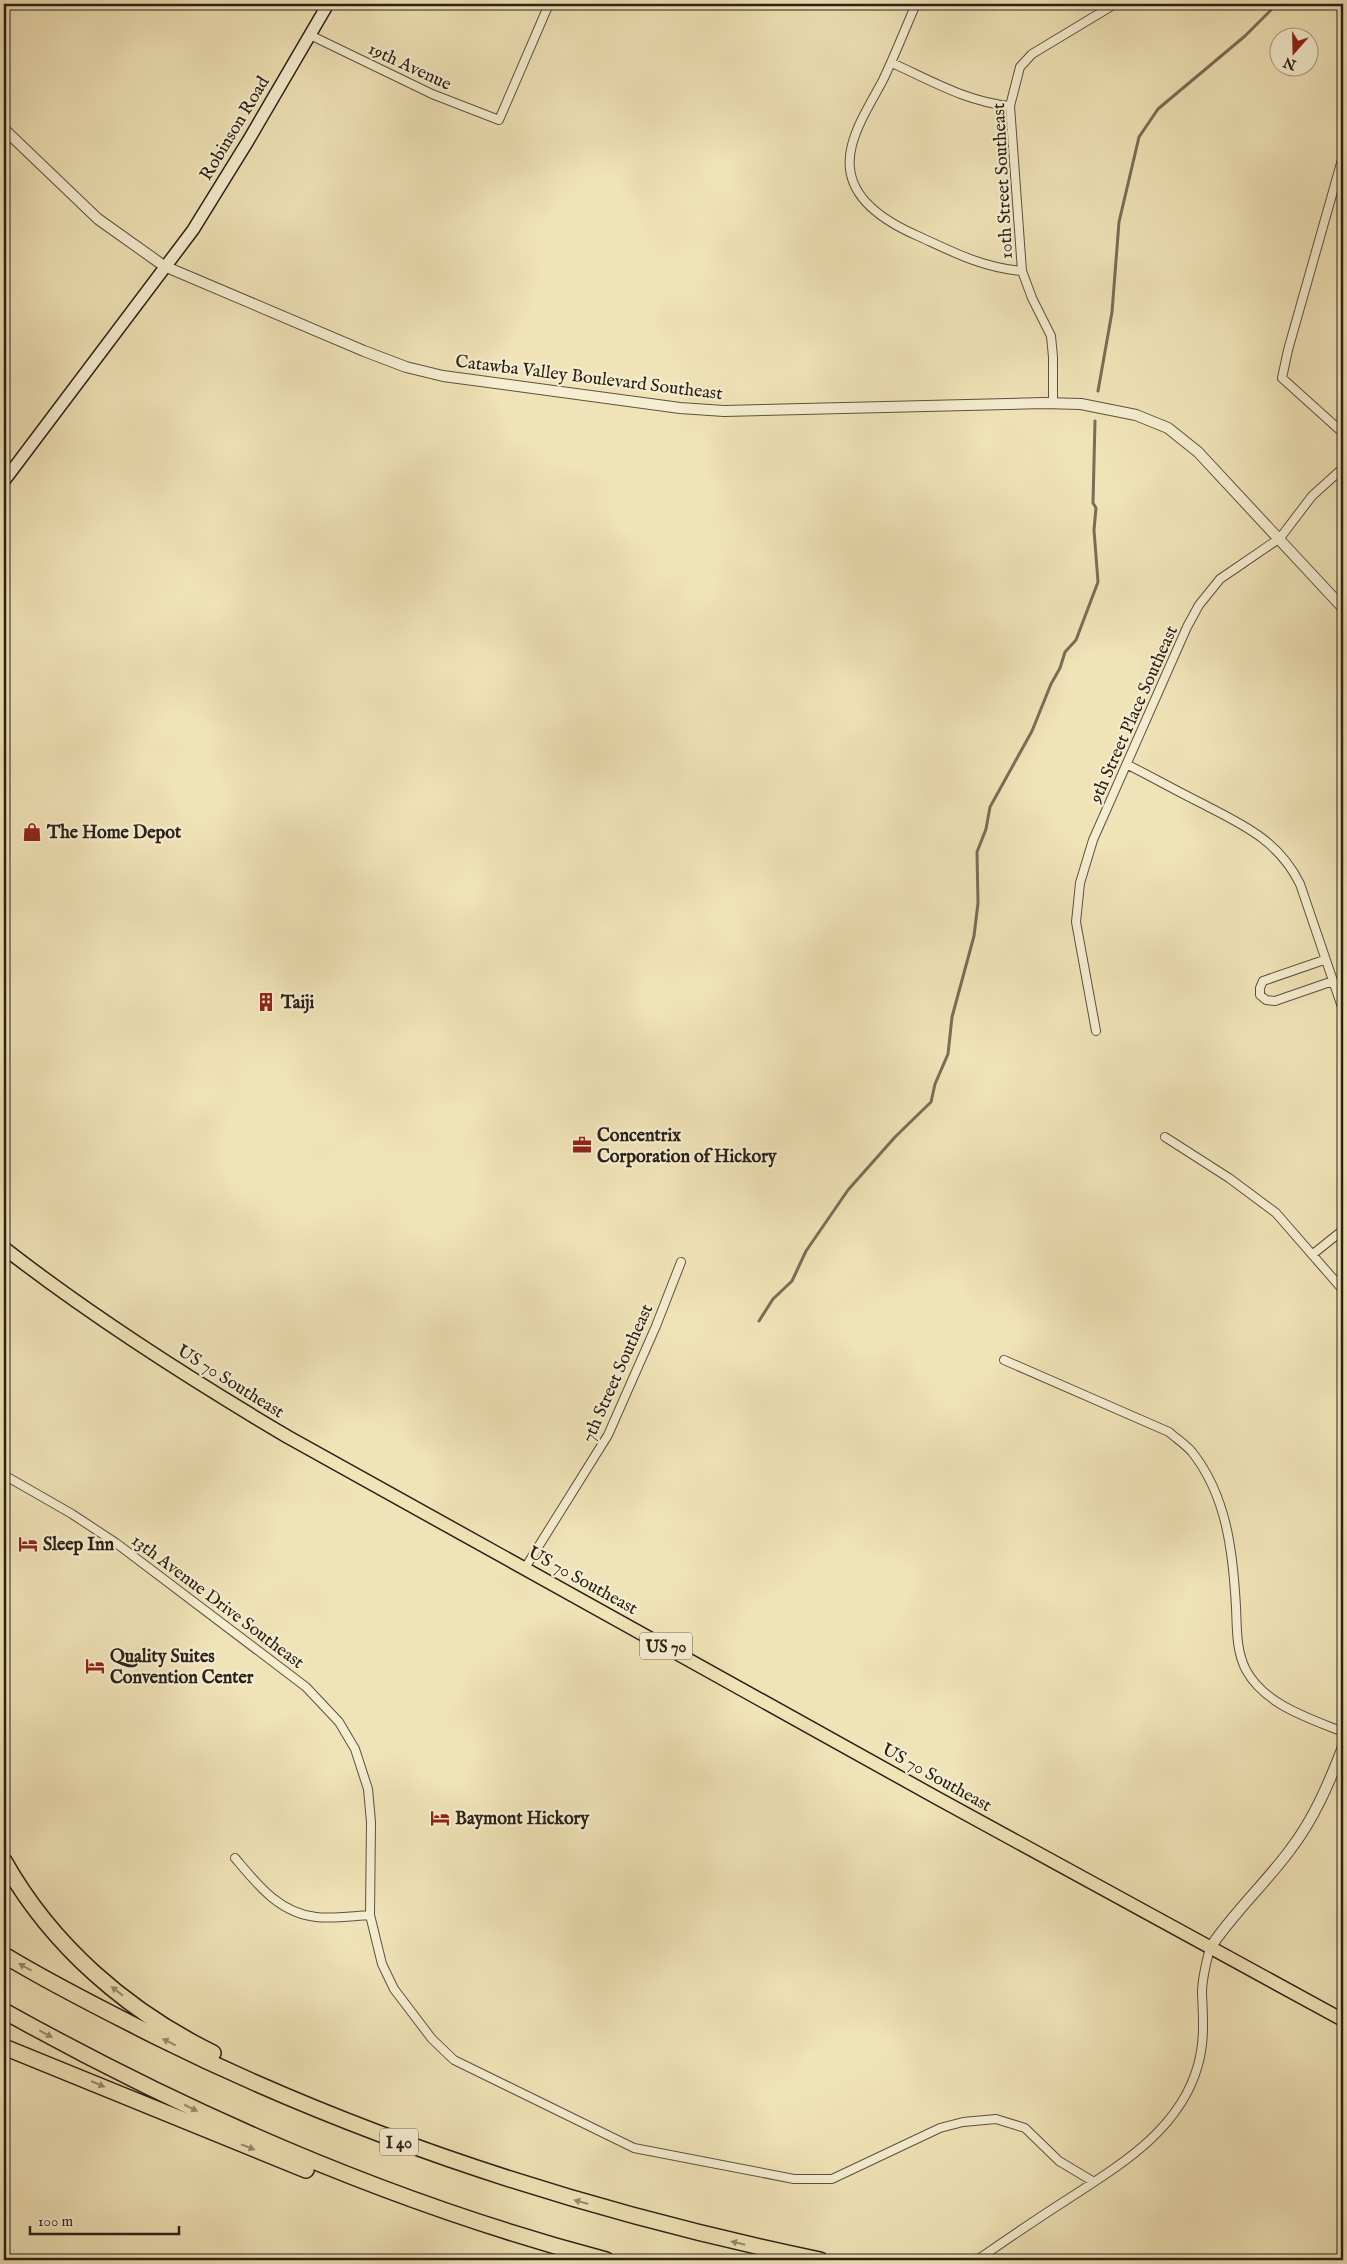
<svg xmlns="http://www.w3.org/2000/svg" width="1347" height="2264" viewBox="0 0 1347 2264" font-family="'IM FELL English',serif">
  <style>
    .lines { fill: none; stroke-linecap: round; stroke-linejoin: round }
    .stream { stroke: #796e57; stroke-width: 3 }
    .minor-casing { stroke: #5c523f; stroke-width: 10 }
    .tertiary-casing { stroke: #5c523f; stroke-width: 12 }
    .secondary-casing { stroke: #2b2117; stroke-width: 14 }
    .primary-casing { stroke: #2b2117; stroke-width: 15 }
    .motorway-casing { stroke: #2b2117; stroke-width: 18 }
    .minor { stroke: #f5edd0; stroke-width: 8 }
    .tertiary { stroke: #f5edd0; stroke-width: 10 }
    .secondary { stroke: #f5edd0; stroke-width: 11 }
    .primary { stroke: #f0e3b7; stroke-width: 12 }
    .motorway { stroke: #f0e3b7; stroke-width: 15 }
    .oneway { fill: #978c6f }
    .labels { text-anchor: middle; stroke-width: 4.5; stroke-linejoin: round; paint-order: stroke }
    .shield { fill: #f5edd0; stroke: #685e4e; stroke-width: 1 }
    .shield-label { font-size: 16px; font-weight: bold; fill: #2b2117 }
    .street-label { font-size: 18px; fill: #2b2117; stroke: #f5edd0 }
    .poi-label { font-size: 18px; font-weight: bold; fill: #2b2117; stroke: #f5edd0; text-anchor: start }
  </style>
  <rect width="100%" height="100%" fill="#f0e3b7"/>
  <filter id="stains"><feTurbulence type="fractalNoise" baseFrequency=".004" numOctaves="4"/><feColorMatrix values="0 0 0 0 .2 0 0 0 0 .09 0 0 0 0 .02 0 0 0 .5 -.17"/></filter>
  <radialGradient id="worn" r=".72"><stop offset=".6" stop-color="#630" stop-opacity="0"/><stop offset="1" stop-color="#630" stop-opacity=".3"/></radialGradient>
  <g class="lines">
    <path class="stream" d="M1098,391l14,-79 7,-90 20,-85 19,-28 87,-73 32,-32
      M759,1321l14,-22 19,-18 14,-30 42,-61 47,-53 36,-35 4,-18 13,-30 4,-37 22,-81 4,-33 -1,-51 9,-23 4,-22 42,-76 19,-47 9,-16 5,-16 11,-12 22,-58 -4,-52 2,-22 -3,-5 2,-82"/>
    <g class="minor-casing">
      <path id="minor" d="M916,4c-11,25 -21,51 -33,76 -11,21 -25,42 -31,65 -13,48 29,75 66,91 35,16 65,32 104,35
        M310,35l122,59 67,26 50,-116
        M892,63c38,17 75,39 118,43
        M1343,156l-55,194 -6,28 61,55
        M1053,403v-46l-2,-21 -19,-38 -10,-27 -12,-165 10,-39 12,-13 83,-50
        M1128,765c24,12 47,25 71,37 42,22 79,37 101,82l43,126
        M1324,960l-61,21 -3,7v7l6,5 9,1 58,-20
        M1096,1031l-20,-109 4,-39 13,-43 94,-213 12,-22 21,-26 60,-41 32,-42 31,-28
        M1165,1137l64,41 47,35 67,77
        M1313,1254l30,-24
        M1004,1360l165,72c8,7 17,13 23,20 35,44 41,101 44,155 1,21 0,44 10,63 19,35 63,48 97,62
        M4,1475l68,39 44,29 190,144 33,35 16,27 13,40 3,33 -1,93 12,49 12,25 38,50 22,21 180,88 160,31h38l108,-51 23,-6 33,-3 29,9 34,33 35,21
        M525,1568l83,-133 48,-109 25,-64
        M235,1858c22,26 44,55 81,59 17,2 36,-1 54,-2
        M977,2260c29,-20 58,-40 88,-59 53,-35 115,-70 133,-136 7,-25 5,-47 4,-72 0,-15 4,-30 8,-45"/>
    </g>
    <g class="tertiary-casing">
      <path id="tertiary" d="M4,129l94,90 66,47 200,85 42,16 37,9 237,32 44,3 319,-8 38,1 55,11 32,13 30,24 145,156
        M1210,1948c23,-35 55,-64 80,-98 24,-31 39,-67 53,-103"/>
    </g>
    <g class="secondary-casing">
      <path id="secondary" d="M4,481l189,-251 55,-89 80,-137"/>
    </g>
    <g class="primary-casing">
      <path id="primary" d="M4,1248c90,70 186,131 284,189l649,361 406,222"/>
    </g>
    <g class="motorway-casing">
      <path id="motorway" d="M4,1861c47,84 123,150 209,192
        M4,1955c49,30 100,55 151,81 211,105 434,176 665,224
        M4,2011c190,106 391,193 602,249
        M4,2047l302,123"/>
    </g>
    <use href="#minor" class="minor"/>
    <use href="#tertiary" class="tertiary"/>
    <use href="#secondary" class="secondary"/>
    <use href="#primary" class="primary"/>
    <use href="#motorway" class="motorway"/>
  </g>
  <defs><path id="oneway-solid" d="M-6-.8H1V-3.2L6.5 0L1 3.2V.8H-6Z" transform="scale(1.25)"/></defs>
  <g class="oneway">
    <use href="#oneway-solid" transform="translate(25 1967) rotate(-151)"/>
    <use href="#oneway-solid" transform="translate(117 1991) rotate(-142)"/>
    <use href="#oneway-solid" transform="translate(46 2034) rotate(28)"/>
    <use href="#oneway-solid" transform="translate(169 2042) rotate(-154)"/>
    <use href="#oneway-solid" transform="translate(98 2084) rotate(23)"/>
    <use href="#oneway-solid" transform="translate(191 2108) rotate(26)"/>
    <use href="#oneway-solid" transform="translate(248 2147) rotate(21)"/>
    <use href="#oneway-solid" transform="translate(581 2202) rotate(-164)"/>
    <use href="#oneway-solid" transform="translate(738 2243) rotate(-167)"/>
  </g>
  <defs>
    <g id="shop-bare" transform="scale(1.5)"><path d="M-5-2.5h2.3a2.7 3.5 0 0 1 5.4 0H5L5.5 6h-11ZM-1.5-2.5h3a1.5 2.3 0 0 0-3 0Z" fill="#8f2418" stroke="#f5edd0" stroke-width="2.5" paint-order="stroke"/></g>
    <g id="building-bare" transform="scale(1.5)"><path d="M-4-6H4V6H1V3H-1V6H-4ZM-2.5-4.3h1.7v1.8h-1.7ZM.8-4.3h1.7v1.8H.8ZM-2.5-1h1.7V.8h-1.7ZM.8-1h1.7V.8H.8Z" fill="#8f2418" stroke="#f5edd0" stroke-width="2.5" paint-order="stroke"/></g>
    <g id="office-bare" transform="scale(1.5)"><path d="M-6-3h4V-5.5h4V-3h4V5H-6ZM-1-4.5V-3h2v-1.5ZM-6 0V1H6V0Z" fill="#8f2418" stroke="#f5edd0" stroke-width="2.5" paint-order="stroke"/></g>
    <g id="hotel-bare" transform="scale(1.5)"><path d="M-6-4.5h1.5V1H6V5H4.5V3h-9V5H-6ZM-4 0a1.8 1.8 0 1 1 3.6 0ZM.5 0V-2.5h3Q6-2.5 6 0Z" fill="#8f2418" stroke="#f5edd0" stroke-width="2.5" paint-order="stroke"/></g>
  </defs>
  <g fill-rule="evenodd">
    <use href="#shop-bare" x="32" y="832"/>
    <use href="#building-bare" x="266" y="1002"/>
    <use href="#office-bare" x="582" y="1145"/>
    <use href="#hotel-bare" x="28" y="1544"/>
    <use href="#hotel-bare" x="95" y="1666"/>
    <use href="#hotel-bare" x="440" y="1818"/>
  </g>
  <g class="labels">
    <g class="shield">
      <rect x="640" y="1632.5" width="52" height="27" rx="4"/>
      <rect x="380" y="2128.5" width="38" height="27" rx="4"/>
    </g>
    <g class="shield-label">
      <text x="666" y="1652">US 70</text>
      <text x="399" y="2148">I 40</text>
    </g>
    <g class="street-label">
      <text transform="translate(410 66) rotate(25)" y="6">19th Avenue</text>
      <text transform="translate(234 128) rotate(-59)" y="6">Robinson Road</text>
      <text transform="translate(1002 181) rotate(-93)" y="6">10th Street Southeast</text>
      <text transform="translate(589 377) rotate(7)" y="6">Catawba Valley Boulevard Southeast</text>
      <text transform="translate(1133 714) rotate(-66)" y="6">9th Street Place Southeast</text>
      <text transform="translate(617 1373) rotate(-66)" y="6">7th Street Southeast</text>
      <text transform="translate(231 1381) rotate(32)" y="6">US 70 Southeast</text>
      <text transform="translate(583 1580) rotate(29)" y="6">US 70 Southeast</text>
      <text transform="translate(218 1601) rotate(37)" y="6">13th Avenue Drive Southeast</text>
      <text transform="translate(937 1777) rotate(29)" y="6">US 70 Southeast</text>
    </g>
    <g class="poi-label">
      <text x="47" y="838">The Home Depot</text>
      <text x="281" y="1008">Taiji</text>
      <text x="597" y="1141">Concentrix<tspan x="597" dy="21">Corporation of Hickory</tspan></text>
      <text x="43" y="1550">Sleep Inn</text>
      <text x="110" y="1662">Quality Suites<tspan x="110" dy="21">Convention Center</tspan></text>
      <text x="455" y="1824">Baymont Hickory</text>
    </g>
  </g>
  <rect width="1347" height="2264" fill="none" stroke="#f0e3b7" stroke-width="20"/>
  <rect x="5" y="5" width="1337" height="2254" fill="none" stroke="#2b2117" stroke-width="2.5"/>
  <rect x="10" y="10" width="1327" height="2244" fill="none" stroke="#2b2117"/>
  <g transform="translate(1294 52) rotate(200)"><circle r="24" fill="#f5edd0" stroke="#a49b86"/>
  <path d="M0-4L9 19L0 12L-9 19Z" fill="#8f2418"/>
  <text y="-8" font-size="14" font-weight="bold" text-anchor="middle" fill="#2b2117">N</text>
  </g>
  <path d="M30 2226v8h149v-8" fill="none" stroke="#2b2117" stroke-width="2.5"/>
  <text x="38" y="2226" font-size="15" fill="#2b2117" stroke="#f5edd0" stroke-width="4" paint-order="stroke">100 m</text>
  <rect width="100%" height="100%" filter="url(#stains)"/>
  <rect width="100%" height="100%" fill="url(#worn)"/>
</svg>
